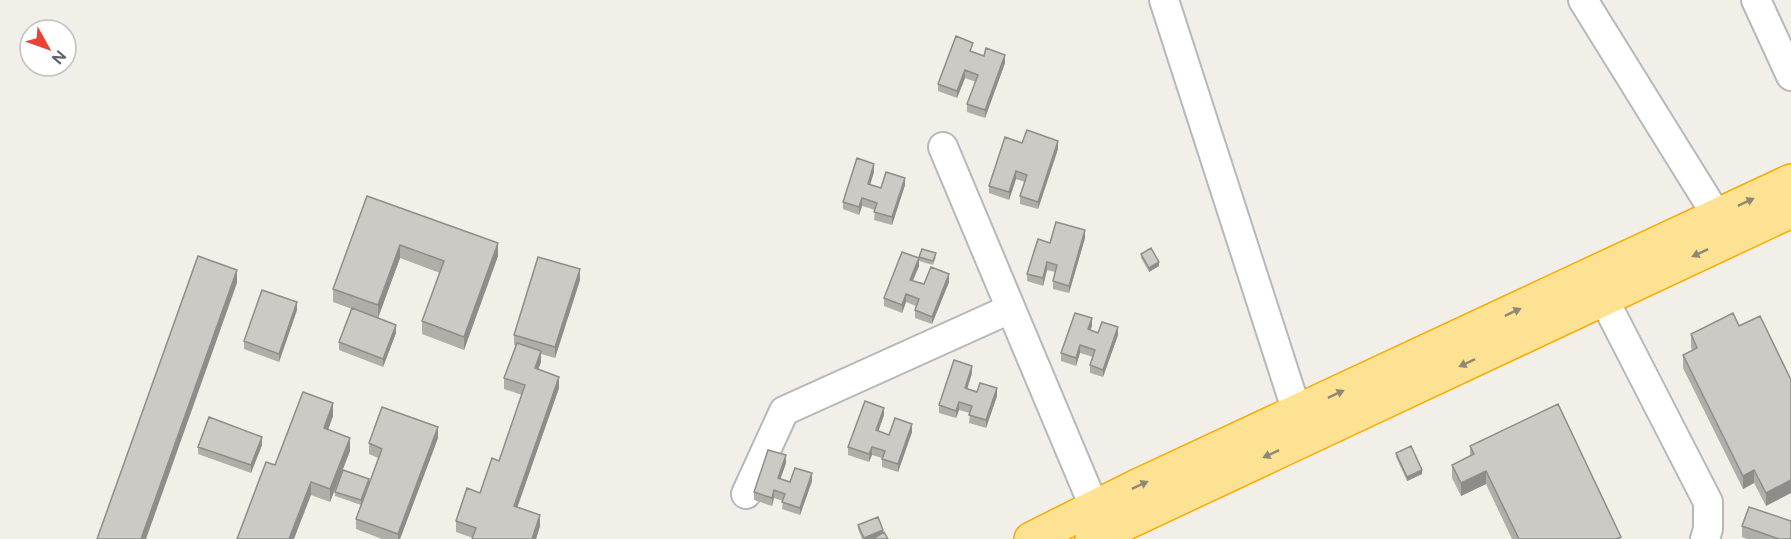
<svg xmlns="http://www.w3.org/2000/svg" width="1791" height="539" viewBox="0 0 1791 539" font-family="Figtree,sans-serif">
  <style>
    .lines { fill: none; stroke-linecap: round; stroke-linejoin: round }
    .minor-casing { stroke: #b5b8bc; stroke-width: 32 }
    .highway-casing { stroke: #f9ab00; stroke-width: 36 }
    .minor { stroke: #fff; stroke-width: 28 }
    .highway { stroke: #fde293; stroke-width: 33 }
    .wall { fill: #afaea9 }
    .shaded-wall { fill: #8f8d8a }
    .building { fill: #cccac5; stroke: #8f8d8a; stroke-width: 1.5 }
    .oneway { fill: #8e8975 }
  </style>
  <rect width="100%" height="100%" fill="#f1efe8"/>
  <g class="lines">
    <g class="minor-casing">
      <path id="minor" d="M1164,0l133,412 9,19
        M1583,0l134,216 9,19
        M1756,0l35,76
        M943,147l160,381
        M1594,280l114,222v27l-3,10
        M746,494l38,-83 226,-102"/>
    </g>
    <g class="highway-casing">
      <path id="highway" d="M1031,539l104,-52 656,-306
        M1092,539l699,-328"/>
    </g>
    <use href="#minor" class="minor"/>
    <use href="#highway" class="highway"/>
  </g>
  <path class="wall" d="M973,50l-1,2 33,11 -20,55 -18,-6v-8l9,-22 -11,-4 -8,20 -19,-7v-7z
    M1058,149l-20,60 -18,-5v-8l5,-14 -9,-3 -7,21 -20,-7v-7z
    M874,172l-4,12 11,4 24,-3 -13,40 -18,-5 1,-10 -13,-4 -3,9 -16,-6v-7z
    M367,196l131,60 -34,94 -42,-16v-13l18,-48 -40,-15 -22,60 18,15 -13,34 -44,-17v-8l13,-33 -19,-7v-13z
    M1085,238l-16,55 -16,-4v-8l2,-9 -8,-2 -4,16 -16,-5v-7l23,-31z
    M1141,254l18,12 -10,6 -8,-14z
    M919,257h17l-3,8 -14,-4z
    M919,266l-6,15 11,3 25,-2 -17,42 -17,-6v-8l1,-4 -10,-4 -4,11 -18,-7v-8z
    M580,280l-25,78 -14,-4v8l-3,7 21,19 -42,119 23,19 -4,13h-64l1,-1 -17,-6v-11l24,-28 19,-32 23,-66 -18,-6v-11l12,-32 -2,-1v-10z
    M297,310l-18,52 -35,-13v-8z
    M1092,326l-2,4 8,3 20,2 -15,42 -13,-4v-8l3,-8 -13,-4 -4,13 -15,-5v-8z
    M1739,326l52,54 -25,126 -12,-23 -11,6 -60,-121v-13l9,-5 -1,-3v-13z
    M972,373l-5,16 10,3 20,4 -11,32 -17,-5 1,-10 -11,-3 -3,8 -17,-5v-8z
    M884,415l-6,16 11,4 23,-3 -14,40 -16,-5v-9l-10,-3 -3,7 -21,-7v-8z
    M333,416l-5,14 22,21 -20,51 -19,-7 -36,-30z
    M438,438l-38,101h-18l-26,-10v-10l5,-14 -26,-9v-4l28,8 15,-42 -9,-4v-11z
    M262,445l-11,28 -53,-19v-7z
    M1470,446l151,93h-109l-26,-55 -25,12 -9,-18v-13l18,-9z
    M1396,453l26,21 -15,7 -11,-24z
    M786,463l-6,16 10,3 22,-1 -12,34 -18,-6 1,-8 -9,-3 -2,8 -18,-6v-8z
    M858,525l14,14h-10l-4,-10z
    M1742,526l49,13h-44l-5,-2z"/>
  <path class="shaded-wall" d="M1005,55v8l-20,55v-8z
    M965,70v8l-8,20v-7z
    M1058,141v8l-20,60v-7z
    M874,164v8l-6,20v-8z
    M1016,171v8l-7,21v-8z
    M905,178v7l-13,40v-8z
    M862,198v8l-3,9v-8z
    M1085,230v8l-16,55v-7z
    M498,243v13l-34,94v-13z
    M400,245v13l-22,60v-13z
    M919,258v8l-9,21v-7z
    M1047,262v8l-4,16v-8z
    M1159,262v4l-10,6v-4z
    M580,269v11l-25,78v-11z
    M237,270v13l-91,256h-5z
    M949,274v8l-17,42v-7z
    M906,294v8l-4,11v-8z
    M297,302v8l-18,52v-8z
    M1092,318v8l-4,11v-8z
    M396,325v8l-13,34v-8z
    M1118,327v8l-15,42v-7z
    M1080,345v8l-4,13v-8z
    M541,351v11l-6,17v-11z
    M972,366v7l-7,23v-8z
    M559,377v11l-45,129v-11z
    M997,388v8l-11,32v-8z
    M959,402v8l-3,8v-7z
    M333,403v13l-9,25v-13z
    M884,408v7l-8,23v-8z
    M912,424v8l-14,40v-8z
    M438,427v11l-38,101h-2v-5z
    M262,437v8l-11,28v-8z
    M350,438v13l-20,51v-13z
    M872,447v8l-3,7v-8z
    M786,455v8l-8,23v-8z
    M1422,470v4l-15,7v-4z
    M1754,470v13l-11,6v-13z
    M1486,471v13l-25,12v-13z
    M812,473v8l-12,34v-7z
    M369,479v4l-8,22v-5z
    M1791,480v13l-25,13v-13z
    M311,482v13l-17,44h-5z
    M774,490v8l-2,8v-8z
    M540,515v11l-4,13h-4z
    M883,530v4l-11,5h-8v-1z"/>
  <path class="building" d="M956,36l17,7 -3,8 14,5 2,-8 19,7 -20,55 -18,-6 11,-29 -13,-5 -8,21 -19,-7z
    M1027,130l31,11 -20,61 -18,-6 7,-21 -11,-4 -7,21 -20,-6 16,-49 17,6z
    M857,158l17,6 -6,20 13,4 5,-16 19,6 -13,39 -18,-5 3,-9 -15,-5 -3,9 -16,-5z
    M367,196l131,47 -34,94 -42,-16 22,-60 -44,-16 -22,60 -45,-16z
    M1056,222l29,8 -16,56 -16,-5 4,-16 -10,-3 -4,16 -16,-4 11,-35 12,4z
    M1151,248l8,14 -10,6 -8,-14z
    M922,249l14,4 -3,8 -14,-4z
    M902,252l17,6 -9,22 14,4 7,-17 18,7 -17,43 -17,-7 4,-11 -13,-5 -4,11 -18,-7z
    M198,256l39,14 -96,269h-44z
    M538,257l42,12 -25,78 -41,-12z
    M262,290l35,12 -18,52 -35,-13z
    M352,308l44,17 -13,34 -44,-17z
    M1075,313l17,5 -4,11 10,4 4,-11 16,5 -15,43 -13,-5 5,-15 -15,-5 -4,13 -15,-5z
    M1733,313l6,13 21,-10 31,64v100l-25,13 -12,-23 -11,6 -60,-121 14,-7 -6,-14z
    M517,343l24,8 -6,17 24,9 -45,129 26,9 -8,24h-60l4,-11 -20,-7 11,-33 13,5 12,-35 7,3 26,-76 -21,-7z
    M954,360l18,6 -7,22 12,4 3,-9 17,5 -11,32 -17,-5 3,-9 -13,-4 -3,9 -17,-6z
    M303,392l30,11 -9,25 26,10 -20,51 -19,-7 -22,57h-52l29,-77 9,3z
    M865,401l19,7 -8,22 13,5 6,-17 17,6 -14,40 -16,-5 3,-8 -13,-4 -3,7 -21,-7z
    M1558,404l63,133 -5,2h-97l-33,-68 -25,12 -9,-18 22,-11 -4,-8z
    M382,407l56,20 -40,107 -42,-15 26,-70 -13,-6z
    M209,417l53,20 -11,28 -53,-18z
    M1411,446l11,24 -15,7 -11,-24z
    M768,450l18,5 -8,23 12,4 5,-14 17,5 -12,35 -18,-6 3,-8 -11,-4 -2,8 -18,-6z
    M343,470l26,9 -8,21 -26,-8z
    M1749,507l42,14v18h-12l-37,-13z
    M878,517l5,13 -19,8 -6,-13z
    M884,532l4,7h-15z"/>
  <defs><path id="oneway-solid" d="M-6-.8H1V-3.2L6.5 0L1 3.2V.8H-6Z" transform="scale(1.5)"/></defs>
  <g class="oneway">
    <use href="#oneway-solid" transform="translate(1746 202) rotate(-25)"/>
    <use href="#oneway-solid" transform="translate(1700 253) rotate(155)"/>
    <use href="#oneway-solid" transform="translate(1513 312) rotate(-25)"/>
    <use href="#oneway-solid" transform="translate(1467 363) rotate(155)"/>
    <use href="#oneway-solid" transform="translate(1336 394) rotate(-25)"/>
    <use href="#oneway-solid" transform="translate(1271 454) rotate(155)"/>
    <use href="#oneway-solid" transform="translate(1140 485) rotate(-25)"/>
  </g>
  <g transform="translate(48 48) rotate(130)"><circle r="28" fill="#ffffff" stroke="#bfc1c3" stroke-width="1.5"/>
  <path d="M0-4.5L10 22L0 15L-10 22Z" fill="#ea4335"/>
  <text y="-9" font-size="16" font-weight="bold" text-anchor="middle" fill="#5f6368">N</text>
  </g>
</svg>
